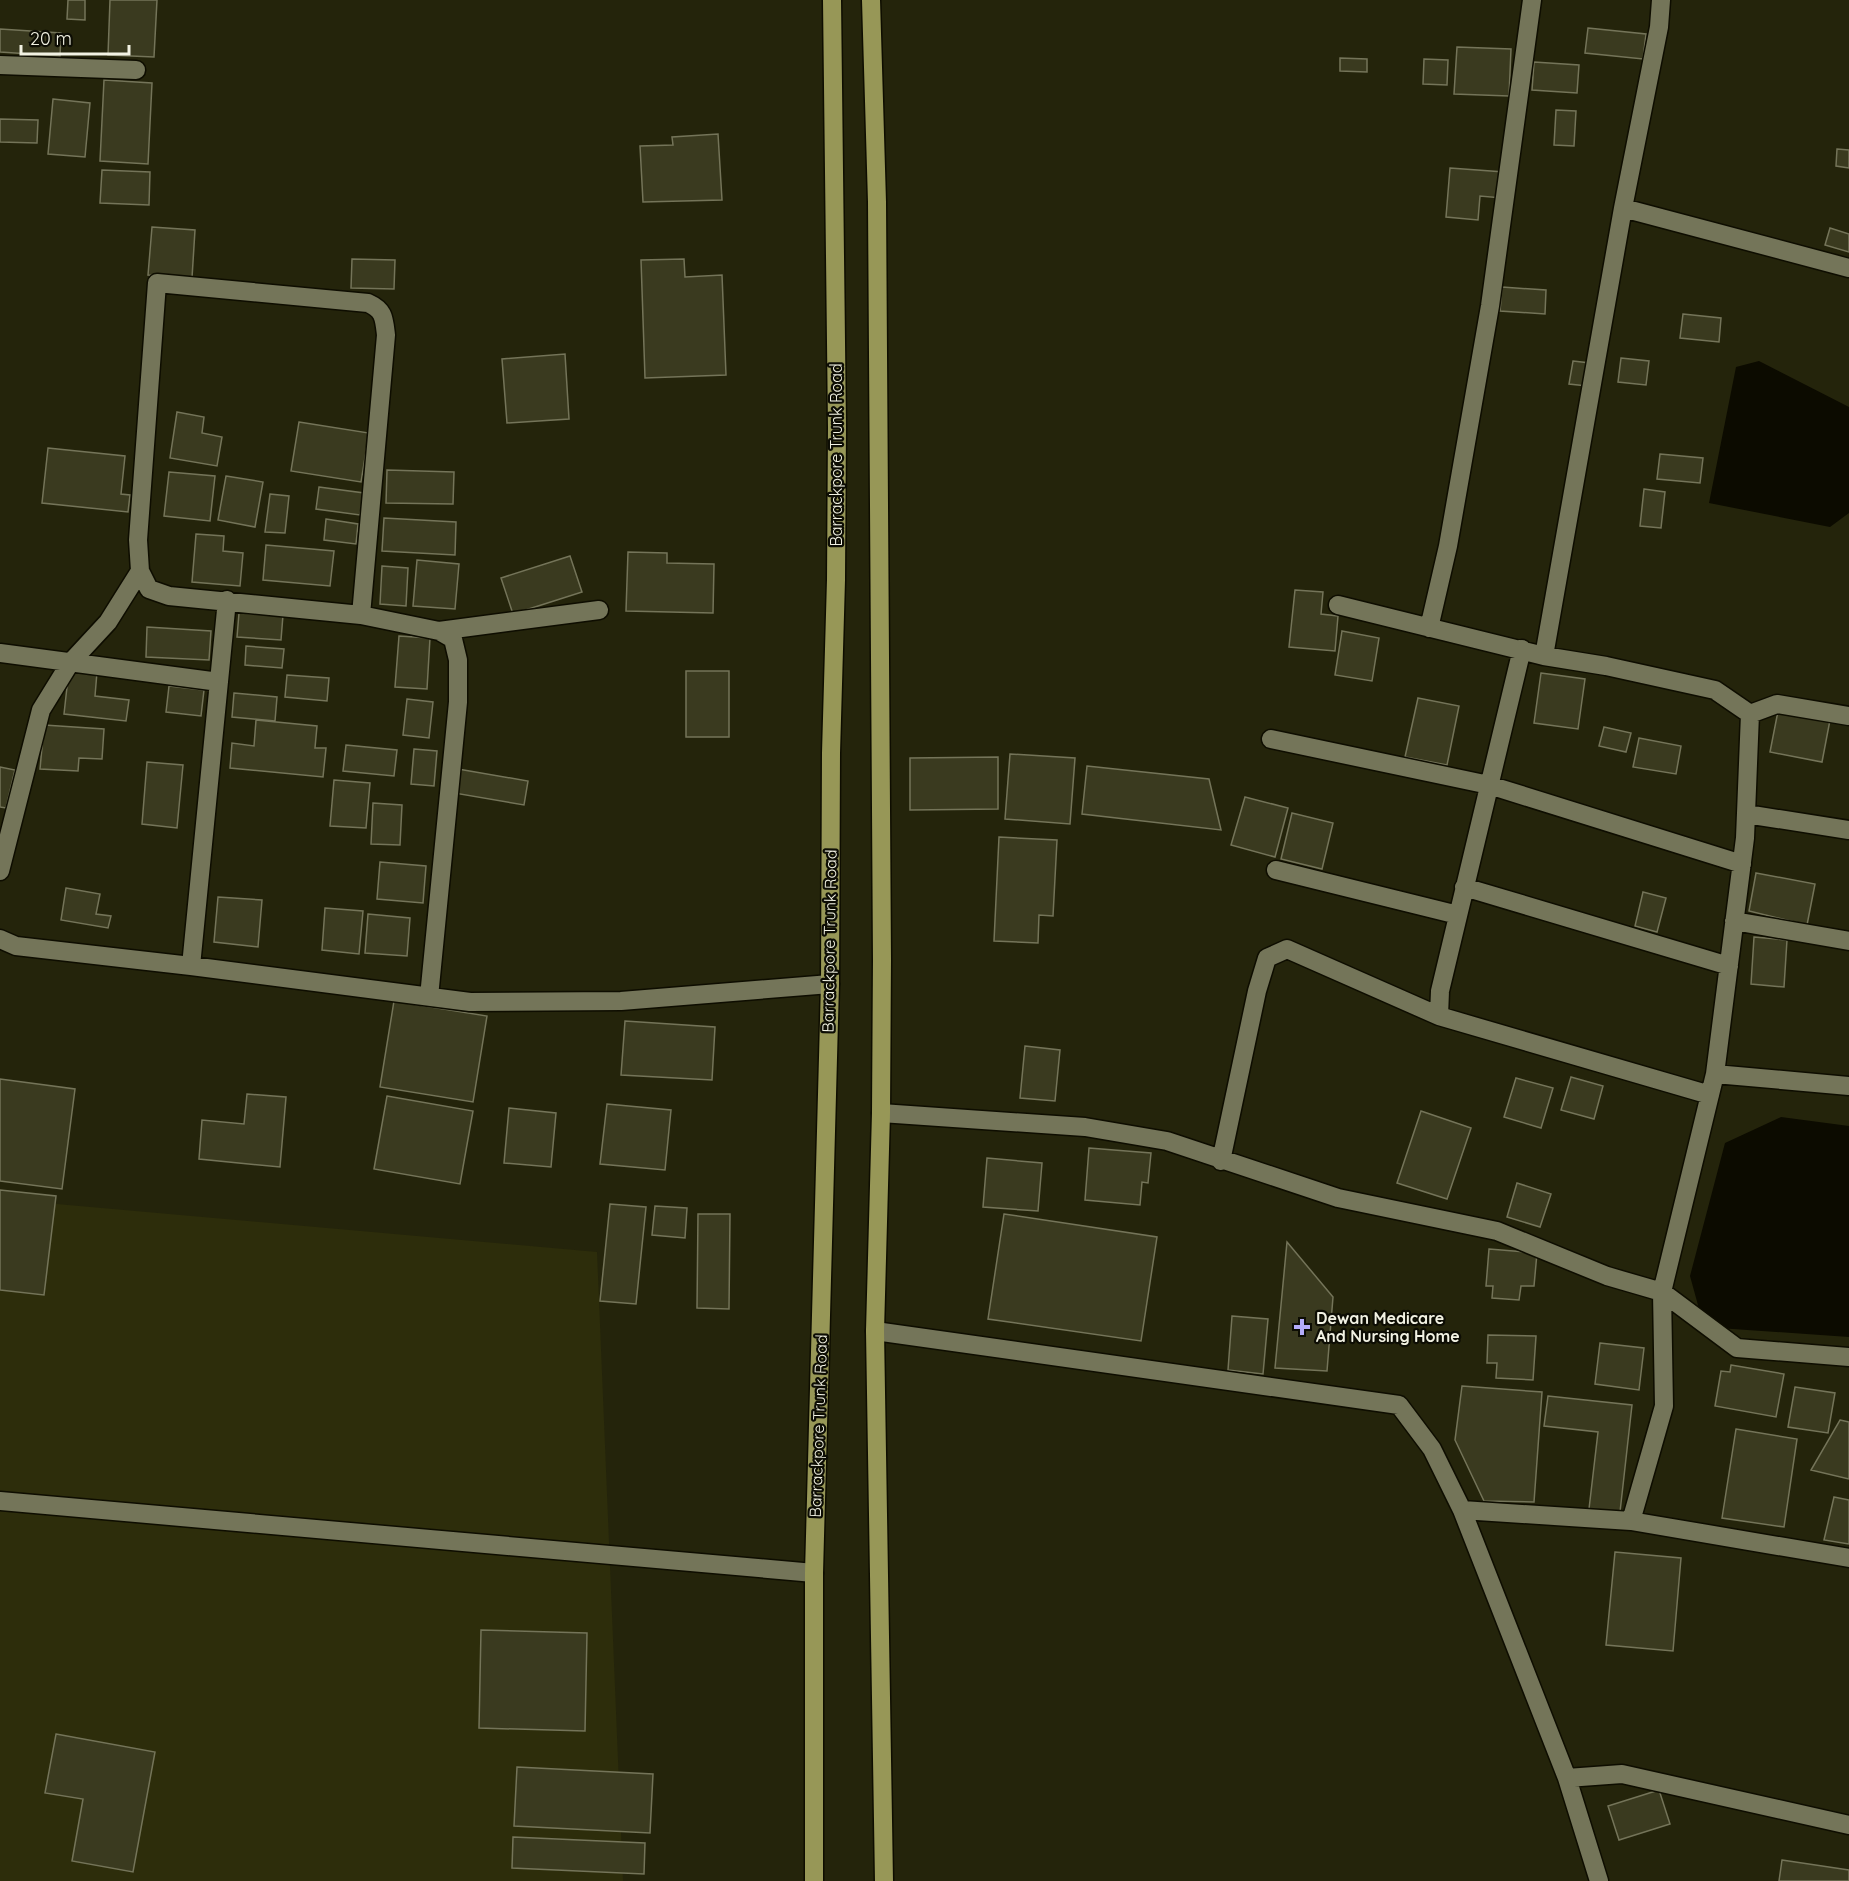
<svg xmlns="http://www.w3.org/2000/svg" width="1849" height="1881" viewBox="0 0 1849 1881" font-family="Quicksand,sans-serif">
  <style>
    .built { fill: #2d2d0b }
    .water { fill: #0c0b00 }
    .building { fill: #3a3a1f; stroke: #747459; stroke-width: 1.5 }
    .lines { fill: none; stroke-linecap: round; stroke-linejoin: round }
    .minor-casing { stroke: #0e0d00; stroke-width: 21 }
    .major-casing { stroke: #0e0d00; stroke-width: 21 }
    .minor { stroke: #747559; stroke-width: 18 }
    .major { stroke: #979757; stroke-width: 18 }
    .poi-dot { fill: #b4acf9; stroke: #0d0d04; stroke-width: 2 }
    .labels { text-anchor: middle; stroke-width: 4.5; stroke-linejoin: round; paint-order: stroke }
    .street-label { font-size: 16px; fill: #f2f2e3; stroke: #0d0d04 }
    .poi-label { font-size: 16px; font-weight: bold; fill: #f2f2e3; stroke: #0d0d04; text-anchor: start }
  </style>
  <rect width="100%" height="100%" fill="#24240b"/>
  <path class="built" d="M0,1199l597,53 26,629h-623z"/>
  <path class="water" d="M1759,361l90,46v106l-19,14 -121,-24 27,-136z
    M1781,1117l68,9v211l-145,-10 -14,-51 35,-133z"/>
  <path class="building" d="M68,0h17v20l-18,-1z
    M110,0h47l-3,57 -46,-2z
    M1588,28l58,6 -3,25 -58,-6z
    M0,29l61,4 -1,23 -60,-4z
    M1457,47l54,2 -2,47 -55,-2z
    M1340,58l27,1v13l-27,-1z
    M1424,59l24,1 -1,25 -24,-1z
    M1534,62l45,3 -2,28 -45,-3z
    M104,80l48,3 -4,81 -48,-3z
    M53,99l37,4 -5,54 -37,-3z
    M1556,110l20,1 -2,35 -20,-1z
    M0,119l38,1 -1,23 -37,-1z
    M718,134l4,66 -79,2 -3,-56 33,-1 -1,-8z
    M1837,149l12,1v18l-13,-2z
    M1450,168l54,4 -2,26 -22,-2 -2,24 -32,-3z
    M102,170l48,2 -1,33 -49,-2z
    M152,227l43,3 -3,48 -44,-3z
    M1830,228l19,6v18l-24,-7z
    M352,259l43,1 -1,29 -43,-1z
    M684,259l1,18 37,-2 4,100 -81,3 -4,-118z
    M1502,287l44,3 -1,24 -45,-3z
    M1683,314l38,4 -2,24 -39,-4z
    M565,354l4,65 -62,4 -5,-64z
    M1621,358l28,3 -3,24 -28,-3z
    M1573,361l17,2 -3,23 -18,-2z
    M177,412l27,5 -2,16 20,4 -5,29 -47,-8z
    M299,422l70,11 -8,49 -70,-11z
    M48,448l77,8 -4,38 9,1 -2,17 -86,-9z
    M1660,454l43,4 -3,25 -43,-4z
    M387,470l67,2 -1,32 -67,-1z
    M169,472l46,4 -5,45 -46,-5z
    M226,476l37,6 -8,45 -37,-7z
    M319,487l45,6 -4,22 -44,-6z
    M1644,489l21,3 -4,36 -21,-2z
    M270,494l19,2 -4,37 -20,-1z
    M384,518l72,4 -1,33 -73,-4z
    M326,519l32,5 -2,20 -32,-4z
    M196,534l28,2 -1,15 20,2 -3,33 -48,-4z
    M266,545l68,6 -4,35 -67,-6z
    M628,552l39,1v10l47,1 -1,49 -87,-2z
    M570,556l12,36 -69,22 -12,-36z
    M417,560l42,4 -4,45 -42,-3z
    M382,566l26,2 -2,38 -26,-2z
    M1295,590l28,2 -2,22 17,2 -3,35 -46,-4z
    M239,613l44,2 -2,25 -44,-3z
    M147,627l64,4 -2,29 -63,-3z
    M1342,631l37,7 -7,43 -37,-6z
    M399,636l31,2 -3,51 -32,-2z
    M246,646l38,3 -2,19 -37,-3z
    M69,669l28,3 -2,24 34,4 -3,21 -62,-7z
    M686,671h43v66h-43z
    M1541,673l44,6 -7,50 -44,-6z
    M287,675l42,3 -2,23 -42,-4z
    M169,686l35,4 -3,26 -35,-4z
    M234,693l43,4 -2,24 -43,-4z
    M1418,698l41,8 -12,59 -42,-8z
    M407,699l26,3 -4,36 -26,-3z
    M1778,711l52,9 -8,42 -52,-10z
    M256,720l61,6 -2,22h11l-3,29 -93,-9 2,-25 22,3z
    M44,725l60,4 -2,30 -23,-1 -1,13 -38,-2z
    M1604,727l27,6 -5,19 -27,-6z
    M1639,738l42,8 -5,28 -43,-7z
    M346,745l51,5 -3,26 -51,-5z
    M414,749l23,2 -3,35 -23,-2z
    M1010,754l65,4 -5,66 -65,-5z
    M998,757v52l-88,1v-52z
    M147,762l36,3 -6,63 -35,-4z
    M1087,766l122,13 12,51 -139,-16z
    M0,767l15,3 -9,38 -6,-1z
    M458,769l70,12 -4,24 -70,-12z
    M334,780l36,3 -4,45 -36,-2z
    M1245,797l43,11 -13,49 -44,-12z
    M373,803l29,2 -2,40 -29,-1z
    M1292,813l41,10 -11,46 -41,-10z
    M999,837l58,3 -4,76 -14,-1 -1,28 -44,-2z
    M380,862l46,4 -3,37 -46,-4z
    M1756,873l59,11 -8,41 -58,-14z
    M66,888l34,6 -4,20 15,2 -3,12 -47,-8z
    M1643,892l23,6 -9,34 -22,-6z
    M218,897l44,3 -4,47 -44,-5z
    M325,908l38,3 -4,43 -37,-4z
    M368,914l42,4 -3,38 -42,-3z
    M1754,937l33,3 -3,47 -33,-3z
    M394,1001l93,15 -14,86 -93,-15z
    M625,1021l90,6 -3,53 -91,-5z
    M1025,1046l35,4 -5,51 -35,-3z
    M1571,1077l32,9 -9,33 -33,-9z
    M1516,1078l37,10 -12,40 -37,-11z
    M0,1079l75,10 -13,100 -62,-8z
    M247,1094l39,3 -6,70 -81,-8 3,-39 42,4z
    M387,1096l86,15 -13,73 -86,-15z
    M607,1104l64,6 -6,60 -65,-6z
    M509,1108l47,5 -5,54 -47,-4z
    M1421,1111l50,17 -24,71 -50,-16z
    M1089,1148l62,5 -3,30 -6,-1 -2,23 -55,-5z
    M987,1158l55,5 -4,48 -55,-4z
    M1517,1183l34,11 -11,33 -33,-10z
    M0,1190l56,6 -12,99 -44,-5z
    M610,1204l36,3 -10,97 -36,-3z
    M655,1206l32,2 -2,30 -33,-3z
    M698,1214h32l-1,95 -32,-1z
    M1004,1214l153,23 -16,104 -153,-22z
    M1287,1242l46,55 -6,74 -52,-3z
    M1489,1249l48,4 -3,33h-13l-2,14 -27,-2 1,-12h-7z
    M1232,1316l36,3 -5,55 -35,-4z
    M1488,1335l48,1 -3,44 -37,-2 1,-15h-10z
    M1600,1343l44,5 -5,42 -44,-6z
    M1731,1365l53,9 -8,43 -61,-11 6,-35 9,1z
    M1462,1386l80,6 -8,110 -50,-1 -29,-61z
    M1795,1387l40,6 -7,40 -40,-6z
    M1548,1396l84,9 -12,107 -31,-3 9,-77 -54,-6z
    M1840,1420l9,2v57l-38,-9z
    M1736,1429l61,10 -13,88 -62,-9z
    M1834,1497l15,3v44l-25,-4z
    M1615,1552l66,6 -8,93 -67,-6z
    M481,1630l106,3 -2,98 -106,-3z
    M56,1734l99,18 -22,120 -61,-11 11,-62 -38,-6z
    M517,1767l136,7 -3,59 -136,-7z
    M1659,1790l11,34 -51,16 -11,-34z
    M513,1837l132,6 -1,31 -132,-6z
    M1782,1860l67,10v11h-70z"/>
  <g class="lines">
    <g class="minor-casing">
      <path id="minor" d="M0,65l136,5
        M1623,208l226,60
        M1338,605l206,51 62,10 109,24 35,24 -5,124 -30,236 -53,218 2,114 -33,115 -169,-11
        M361,615l25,-280c-2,-17 -2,-25 -18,-32l-211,-20 -19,257 2,31 9,18 20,7 192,19 78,16 14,8 5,21v42l-29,295
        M1429,628l19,-82 42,-240 42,-306
        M439,631l160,-21
        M1522,649l-82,342 -1,25 271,79
        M0,653l219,29
        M1544,656l79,-448 36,-181 2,-27
        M1750,714l27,-10 72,12
        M1271,739l218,46 253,79
        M1746,814l103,16
        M1276,870l182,45
        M0,871l41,-161 29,-47 38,-41 32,-51
        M1464,887l265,79
        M1734,921l115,20
        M0,939l16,7 175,20 279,36 151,-1 209,-17
        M191,966l36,-366
        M1715,1074l134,12
        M881,1113l204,14 82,14 171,57 159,33 110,45 55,16 75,56 112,9
        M1221,1161l36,-170 10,-33 20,-9 152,67
        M875,1331l524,74 33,44 30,61 105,268 32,103
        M0,1501l814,72
        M1631,1521l218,37
        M1567,1778l55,-4 227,51"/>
    </g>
    <g class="major-casing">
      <path id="major" d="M871,0l6,202 5,758 -1,153 -6,218 9,550
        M814,1881v-308l16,-589 1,-231 5,-173 1,-153 -5,-427"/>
    </g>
    <use href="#minor" class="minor"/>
    <use href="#major" class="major"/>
  </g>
  <path class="poi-dot" d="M1299 1318h6v6h6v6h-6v6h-6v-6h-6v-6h6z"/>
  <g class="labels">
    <g class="street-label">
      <text transform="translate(836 455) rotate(-90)" y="6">Barrackpore Trunk Road</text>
      <text transform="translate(829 941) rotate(-89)" y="6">Barrackpore Trunk Road</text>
      <text transform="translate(818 1426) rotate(-88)" y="6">Barrackpore Trunk Road</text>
    </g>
    <g class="poi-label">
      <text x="1316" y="1324">Dewan Medicare<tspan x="1316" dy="18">And Nursing Home</tspan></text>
    </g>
  </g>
  <path d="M21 45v9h108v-9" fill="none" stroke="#f2f2e3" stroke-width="3"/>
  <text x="30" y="45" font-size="18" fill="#f2f2e3" stroke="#0d0d04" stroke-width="4.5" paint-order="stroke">20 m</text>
</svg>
